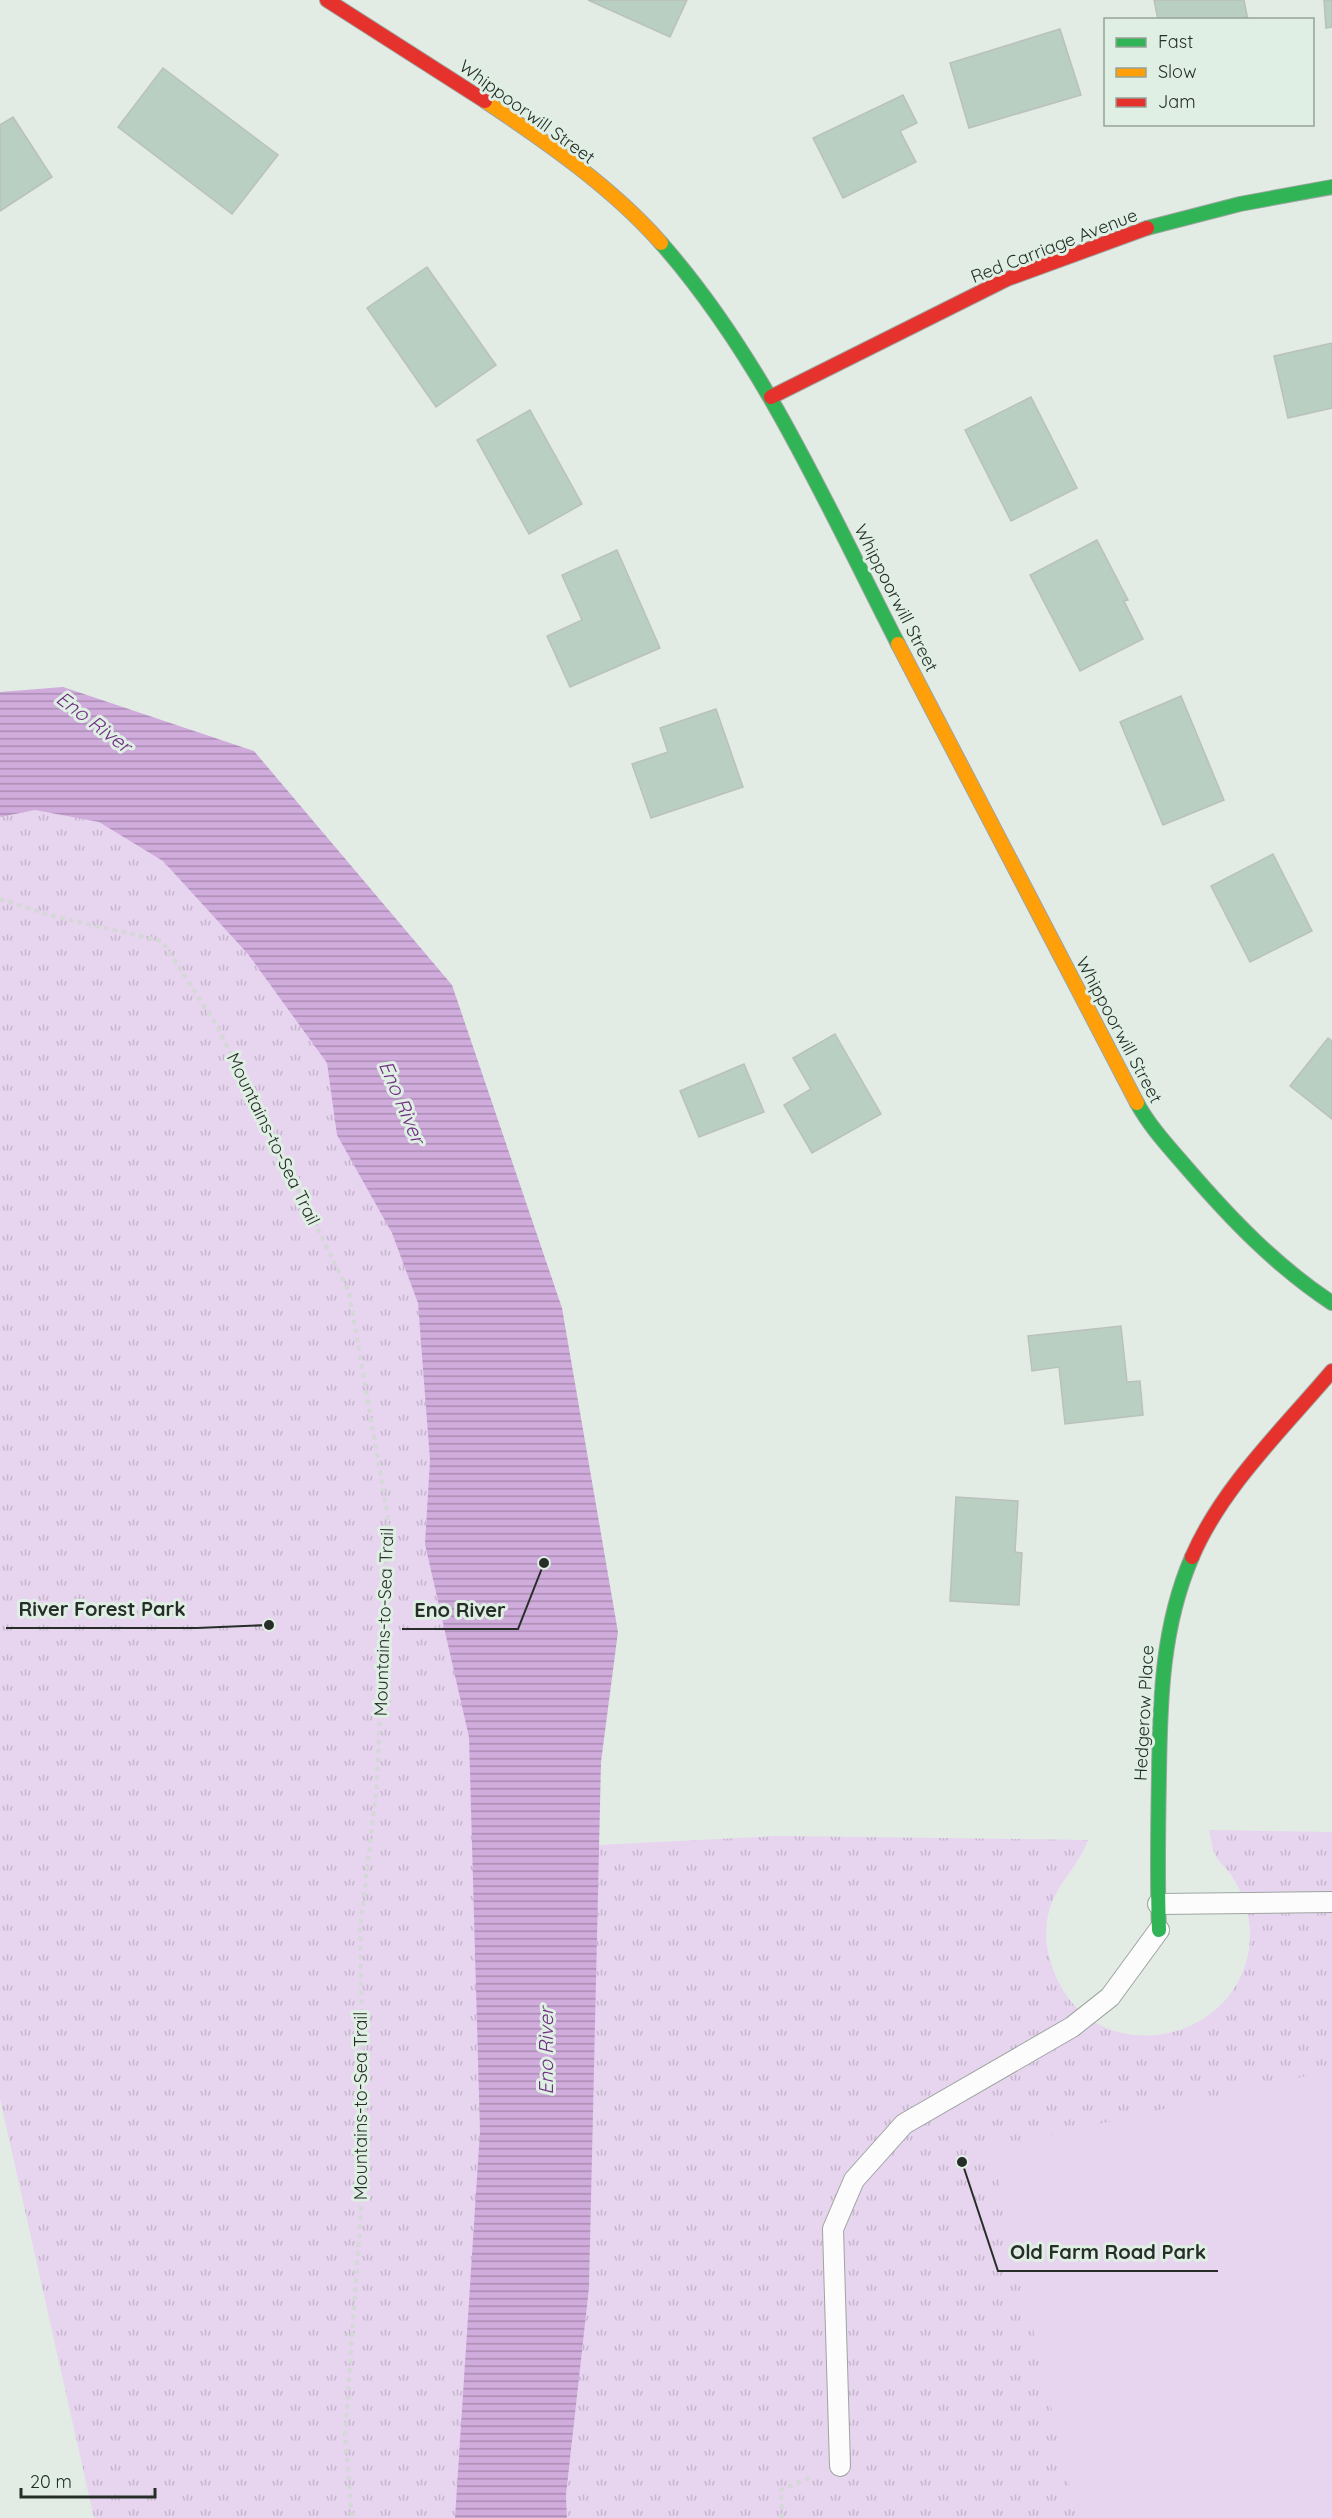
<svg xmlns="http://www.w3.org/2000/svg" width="1332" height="2518" viewBox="0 0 1332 2518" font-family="Quicksand,sans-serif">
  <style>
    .park { fill: url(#park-tufts) }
    .pitch { fill: #e7d4ef }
    .water { fill: url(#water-rules) }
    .building { fill: #b9cfc1; stroke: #bac1bc; stroke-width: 1.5 }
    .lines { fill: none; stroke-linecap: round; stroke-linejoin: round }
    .lane-casing { stroke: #9ea5a0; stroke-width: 22 }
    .fast-casing { stroke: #9ea5a0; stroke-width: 16 }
    .slow-casing { stroke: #9ea5a0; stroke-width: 16 }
    .jam-casing { stroke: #9ea5a0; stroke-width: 16 }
    .path { stroke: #d4d8d6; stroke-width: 4; stroke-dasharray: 4.5 4.5; stroke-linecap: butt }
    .lane { stroke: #fbfcfb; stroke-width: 20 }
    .fast { stroke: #30b455; stroke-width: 14 }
    .slow { stroke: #ff9f0a; stroke-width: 14 }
    .jam { stroke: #e5322d; stroke-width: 14 }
    .labels { text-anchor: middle; stroke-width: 6; stroke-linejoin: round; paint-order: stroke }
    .street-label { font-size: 18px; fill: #272e29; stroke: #dfefe3 }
    .water-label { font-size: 20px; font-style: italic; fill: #722e85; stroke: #dfefe3 }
    .leader { fill: none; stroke: #272e29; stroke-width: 2 }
    .callout-dot { fill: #272e29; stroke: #dfefe3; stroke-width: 2 }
    .callout-label { font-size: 20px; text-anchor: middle; font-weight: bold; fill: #272e29; stroke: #dfefe3; stroke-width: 6; stroke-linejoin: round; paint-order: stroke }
  </style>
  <defs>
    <pattern id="park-tufts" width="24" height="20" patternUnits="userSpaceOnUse" patternTransform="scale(1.5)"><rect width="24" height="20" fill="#e7d4ef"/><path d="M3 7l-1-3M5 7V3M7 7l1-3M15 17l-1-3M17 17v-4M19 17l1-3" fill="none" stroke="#c6b6cd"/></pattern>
    <pattern id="water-rules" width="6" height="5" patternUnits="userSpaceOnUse" patternTransform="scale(1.5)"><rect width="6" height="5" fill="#d0acdd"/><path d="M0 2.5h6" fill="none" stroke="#a98cb3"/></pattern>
  </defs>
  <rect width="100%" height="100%" fill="#e2ece5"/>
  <path class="park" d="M197,773l332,634 2,1111h-437l-94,-419v-1296z
    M1209,1830l123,2v686h-765l-1,-23 23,-207 9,-443 180,-9 310,4c-12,32 -35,44 -41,81 -3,20 2,40 10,58 44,95 187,63 193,-40 1,-21 -6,-44 -17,-61 -4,-8 -13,-14 -17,-22 -4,-7 -5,-18 -7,-26z"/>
  <path class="pitch" d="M1332,2070v448h-255l-86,-369z"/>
  <path class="water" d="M63,687l191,64 198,234 110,323 56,324 -17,130 -12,526 -23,207 1,23h-112l25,-387 -11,-394 -44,-193 5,-84 -12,-157 -26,-70 -55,-98 -10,-72 -79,-109 -85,-93 -64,-39 -64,-12 -35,7v-125z"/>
  <path class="building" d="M588,0h99l-17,37z
    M1154,0h90l4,20h-90z
    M1324,0h8v27l-6,1z
    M1060,29l21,66 -112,33 -19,-65z
    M163,68l115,87 -46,59 -114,-87z
    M903,95l14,28 -17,8 16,31 -73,36 -30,-60z
    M13,117l39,60 -52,34v-86z
    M427,267l69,98 -60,42 -69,-99z
    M1332,343v65l-44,10 -14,-62z
    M1031,397l46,91 -66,33 -46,-91z
    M530,410l52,94 -53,30 -52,-94z
    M1097,540l31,60 -4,1 19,38 -63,32 -50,-96z
    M617,550l43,98 -90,39 -23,-51 35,-16 -20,-45z
    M1181,696l43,104 -61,25 -43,-103z
    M716,709l27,78 -92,31 -19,-54 36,-12 -8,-24z
    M1273,854l39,77 -62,31 -39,-76z
    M835,1034l46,80 -69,39 -28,-48 27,-16 -18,-31z
    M1328,1038l4,3v78l-42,-33z
    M744,1064l20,48 -65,25 -19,-46z
    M1121,1326l6,56 13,-1 3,34 -78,9 -6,-57 -27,4 -4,-35z
    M956,1497l62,4 -3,51 7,1 -3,52 -69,-4z"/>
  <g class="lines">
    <g class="lane-casing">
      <path id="lane" d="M1158,1904l174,-2
        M840,2466l-7,-237 21,-49 50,-56 168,-97 38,-30 49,-67"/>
    </g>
    <g class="fast-casing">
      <path id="fast" d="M1147,228l93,-24 92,-17
        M661,243c103,117 166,263 237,401
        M1137,1103c13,24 32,44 50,65 44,51 89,98 145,135
        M1159,1930c-2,-52 -1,-104 0,-156 1,-74 3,-148 33,-217"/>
    </g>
    <g class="slow-casing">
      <path id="slow" d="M485,101c60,40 128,87 176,142
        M898,644l239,459"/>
    </g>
    <g class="jam-casing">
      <path id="jam" d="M327,0l158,101
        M771,397l236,-118 140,-51
        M1192,1557c30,-70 91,-128 140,-186"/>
    </g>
    <path class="path" d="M0,899l56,18 106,24 55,85 132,266 39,226 -11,266 -17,146 5,223 -20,283 7,82
      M782,2518l-1,-28 28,-12"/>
    <use href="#lane" class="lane"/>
    <use href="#fast" class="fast"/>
    <use href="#slow" class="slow"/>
    <use href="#jam" class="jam"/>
  </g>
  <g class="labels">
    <g class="street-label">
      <text transform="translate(527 112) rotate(36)" y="6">Whippoorwill Street</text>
      <text transform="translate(1054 246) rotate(-21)" y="6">Red Carriage Avenue</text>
      <text transform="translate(896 598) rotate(63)" y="6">Whippoorwill Street</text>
      <text transform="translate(1119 1030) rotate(62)" y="6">Whippoorwill Street</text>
      <text transform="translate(273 1139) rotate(64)" y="6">Mountains-to-Sea Trail</text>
      <text transform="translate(384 1622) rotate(-88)" y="6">Mountains-to-Sea Trail</text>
      <text transform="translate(1144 1713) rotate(-87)" y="6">Hedgerow Place</text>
      <text transform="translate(361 2106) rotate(-90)" y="6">Mountains-to-Sea Trail</text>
    </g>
    <g class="water-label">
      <text transform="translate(94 722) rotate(37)" y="7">Eno River</text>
      <text transform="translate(402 1102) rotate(67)" y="7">Eno River</text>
      <text transform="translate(546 2051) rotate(-90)" y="7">Eno River</text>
    </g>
  </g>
  <path class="leader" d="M269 1625L197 1628H6M544 1563L518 1629H402M962 2162L998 2271H1218"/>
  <g class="callout-dot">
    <circle cx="269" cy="1625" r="6"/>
    <circle cx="544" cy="1563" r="6"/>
    <circle cx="962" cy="2162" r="6"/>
  </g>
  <g class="callout-label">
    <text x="102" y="1616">River Forest Park</text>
    <text x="460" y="1617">Eno River</text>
    <text x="1108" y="2259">Old Farm Road Park</text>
  </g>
  <rect x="1104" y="18" width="210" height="108" fill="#dfefe3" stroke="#95a299" stroke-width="1.5"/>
  <rect x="1116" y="38" width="30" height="9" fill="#30b455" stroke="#95a299" stroke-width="1.5"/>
  <text x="1158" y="48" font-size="18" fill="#272e29">Fast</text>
  <rect x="1116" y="68" width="30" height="9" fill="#ff9f0a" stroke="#95a299" stroke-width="1.5"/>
  <text x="1158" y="78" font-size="18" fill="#272e29">Slow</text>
  <rect x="1116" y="98" width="30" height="9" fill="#e5322d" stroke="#95a299" stroke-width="1.5"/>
  <text x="1158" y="108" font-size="18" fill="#272e29">Jam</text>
  <path d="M21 2488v9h134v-9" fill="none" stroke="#272e29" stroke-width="3"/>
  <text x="30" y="2488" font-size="18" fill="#272e29" stroke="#dfefe3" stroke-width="4.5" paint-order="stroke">20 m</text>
</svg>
